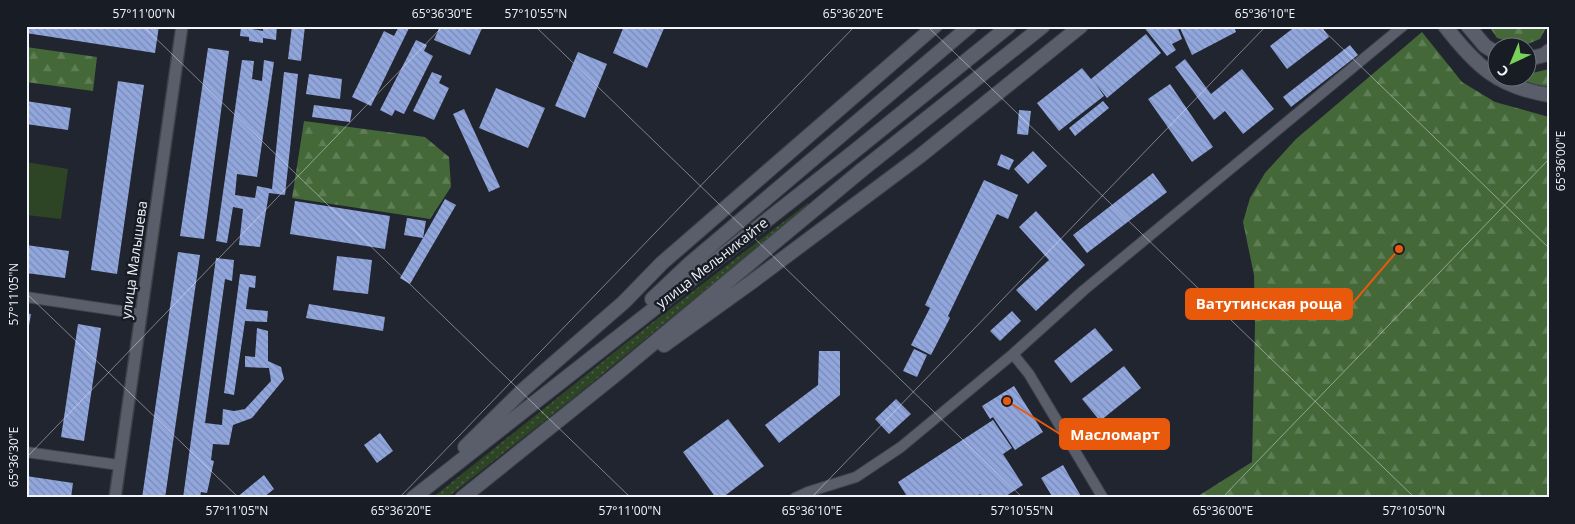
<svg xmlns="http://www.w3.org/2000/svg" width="1575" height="524" viewBox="0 0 1575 524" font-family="'Open Sans',sans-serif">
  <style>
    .grass { fill: url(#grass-dots) }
    .forest { fill: url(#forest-firs) }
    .park { fill: #2d4425 }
    .building { fill: url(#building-back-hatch) }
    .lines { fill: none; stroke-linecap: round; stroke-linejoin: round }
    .minor-casing { stroke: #3e4149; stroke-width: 12 }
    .tertiary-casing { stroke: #3e4149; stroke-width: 14 }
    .secondary-casing { stroke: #3e4149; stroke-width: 16 }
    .minor { stroke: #5a5e6a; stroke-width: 10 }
    .tertiary { stroke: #5a5e6a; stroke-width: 11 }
    .secondary { stroke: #5a5e6a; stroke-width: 14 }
    .ticks { fill: none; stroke: #f2f5fc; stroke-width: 1; stroke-opacity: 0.45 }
    .labels { text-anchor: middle; stroke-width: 5; stroke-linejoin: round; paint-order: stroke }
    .street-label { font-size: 14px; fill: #f2f5fc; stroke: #181c25 }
    .leader { fill: none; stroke: #e8590c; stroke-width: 2 }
    .callout-dot { fill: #e8590c; stroke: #181c25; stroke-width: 2 }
    .callout { fill: #e8590c; stroke: #e8590c; stroke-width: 2 }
    .callout-label { font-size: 15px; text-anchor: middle; font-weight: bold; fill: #fff }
    .neatline { fill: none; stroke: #f2f5fc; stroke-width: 2 }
    .ticks-label { font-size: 12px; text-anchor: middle; fill: #f2f5fc }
  </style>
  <defs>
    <pattern id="grass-dots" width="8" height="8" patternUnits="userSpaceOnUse" patternTransform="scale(1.25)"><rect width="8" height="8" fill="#2d4425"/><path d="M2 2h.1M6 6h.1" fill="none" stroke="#4c6046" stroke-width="1.8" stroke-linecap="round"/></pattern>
    <pattern id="forest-firs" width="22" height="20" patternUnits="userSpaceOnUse" patternTransform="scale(1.25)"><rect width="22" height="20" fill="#446838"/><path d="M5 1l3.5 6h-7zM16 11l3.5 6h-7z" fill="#5f7e56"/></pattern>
    <pattern id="building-back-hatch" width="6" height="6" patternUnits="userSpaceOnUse" patternTransform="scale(1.25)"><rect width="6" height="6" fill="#90a6dd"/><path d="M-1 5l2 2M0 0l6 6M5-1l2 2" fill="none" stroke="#7b8ab2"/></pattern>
  </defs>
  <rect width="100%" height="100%" fill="#21252f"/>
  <path class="grass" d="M808,203l1,2 -232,190 -130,103h-15l195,-156z"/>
  <path class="forest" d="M1489,26h58l-7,13 -17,7 -26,-8z
    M1422,32l40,50 33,20 54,15v381h-354l57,-36 3,-137 -1,-50 -11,-53 7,-24 15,-25 31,-34z
    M26,47l71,10 -4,34 -67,-9z
    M1549,69v19l-13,-2 -16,-8h8v-4z
    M304,121l121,16 24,20 2,30 -21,32 -138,-21z"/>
  <path class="park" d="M26,162l42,7 -7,50 -35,-4z"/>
  <path class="building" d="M26,26h133l-4,27 -129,-20z
    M263,26h14l-1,14 -13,-2v5l-14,-2v-4l-9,-1 1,-9 22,4z
    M292,26h13l-4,35 -13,-2z
    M399,26h11l-39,80 -19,-9 32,-66 10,5z
    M440,26h43l-13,29 -36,-15z
    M624,26h41l-18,42 -34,-15z
    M1143,26h34l5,13 -10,5 4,6 -9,6z
    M1179,26h55l2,6 -44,23z
    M1296,26h25l8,11 -42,32 -17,-23z
    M1146,34l15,19 -54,45 -12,-15 9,13 -45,35 -22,-28 45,-35 9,11z
    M416,40l11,5 -3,6 9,5 -29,58 -9,-4 -3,6 -12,-6z
    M1350,45l8,10 -67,52 -8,-10z
    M208,48l21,3 -25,188 -24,-3z
    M578,52l29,12 -22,54 -30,-12z
    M1185,59l26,35 31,-25 32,40 -31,25 -18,-23 -11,9 -39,-53z
    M242,60l12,1 -2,18 10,2 2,-21 10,2 -17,115 -20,-3 -2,21 20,3 2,-12 15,3 12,-117 14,2 -13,121 -16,-2 -9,54 -21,-2 4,-36 -10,-2 -6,36 -11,-2z
    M432,72l10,4 -3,7 10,5 -15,32 -21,-9z
    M309,74l33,5 -2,20 -34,-5z
    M118,81l26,4 -27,189 -26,-4z
    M1170,84l43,63 -21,15 -44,-63z
    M496,88l49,20 -17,40 -49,-20z
    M26,101l45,7 -3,22 -42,-6z
    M1103,101l6,7 -34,28 -6,-8z
    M314,105l38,5 -2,12 -38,-5z
    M464,109l36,78 -11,5 -36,-78z
    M1019,110l12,1 -3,24 -11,-1z
    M1033,151l14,15 -19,18 -14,-15z
    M1001,154l13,6 -5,10 -12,-5z
    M1153,173l14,19 -80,61 -14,-18z
    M984,180l34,15 -10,24 -11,-5 -49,102 2,2 -19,37 -20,-10 19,-37 -5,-3z
    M445,199l11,6 -46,79 -10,-6 23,-40 -19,-3 3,-17 19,3 -3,17z
    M295,201l95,15 -5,33 -95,-15z
    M1036,211l49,54 -49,46 -20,-21 33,-30 -30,-33z
    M26,245l43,6 -4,27 -39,-5z
    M178,252l22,3 -35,243h-23z
    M337,256l35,4 -4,34 -35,-4z
    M216,258l18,2 -2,21 -7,-2 -20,144 17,2 1,-16 11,2 11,-2 26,-28 -2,-13 -24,-1v-11l10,1 2,-29 11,3v30l13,6 3,12 -32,39 -19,7 -4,20 -16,-1 -2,16 3,1 -7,32 -6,-1 -1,6h-17z
    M240,274l16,2 -1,12 -6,-1 -3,22 22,2 -1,11 -22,-1 -11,74 -10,-2z
    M309,304l76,13 -2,14 -77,-13z
    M1012,311l9,10 -21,20 -10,-10z
    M26,313l5,1 -4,23h-1z
    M78,324l23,4 -17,113 -23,-4z
    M1095,328l18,22 -42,33 -17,-22z
    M914,349l13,6 -10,22 -14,-6z
    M819,351h21v44l-61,48 -14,-18 53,-40z
    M1124,366l17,22 -41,33 -18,-22z
    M1014,386l29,46 -28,18 -22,-33 -3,2 -8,-13z
    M896,399l15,15 -22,20 -14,-15z
    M728,419l36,47 -42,32h-6l-33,-46z
    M993,420l19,28 -9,6 20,31 -20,13h-20l-3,-4 -6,4h-66l-10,-16z
    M380,433l13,18 -16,12 -13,-18z
    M1063,465l19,33h-29l-12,-20z
    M264,475l10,14 -11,9h-27z
    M26,476l47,7 -2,15h-45z"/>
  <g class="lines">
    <g class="minor-casing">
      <path id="minor" d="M26,297l115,17
        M1013,354l16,20 74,124
        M26,452l93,13
        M795,498l13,-6 48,-15 45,-30 112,-93 71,-64 319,-264"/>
    </g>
    <g class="tertiary-casing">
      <path id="tertiary" d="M115,498l67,-472"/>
    </g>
    <g class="secondary-casing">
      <path id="secondary" d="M1445,26c31,40 53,61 104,69
        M1468,26l17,20 13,8
        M1528,59l16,-4 5,-4
        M652,299l36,-34 282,-239
        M664,345l89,-64 167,-125 161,-130
        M465,447l58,-57 101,-88 38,-39 273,-237
        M413,498l438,-344 158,-128
        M462,498l152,-122 249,-207 180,-143"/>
    </g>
    <use href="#minor" class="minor"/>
    <use href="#tertiary" class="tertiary"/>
    <use href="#secondary" class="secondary"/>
  </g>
  <path class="ticks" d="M143,26l488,472M535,26l488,472M927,26l488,472M1319,26l230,222M26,32l6,-6M26,293l213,205M26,458l417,-432M399,498l456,-472M811,498l455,-472M1222,498l327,-339"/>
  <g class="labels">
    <g class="street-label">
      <text transform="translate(134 260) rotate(-82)" y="5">улица Малышева</text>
      <text transform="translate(712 263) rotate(-38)" y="5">улица Мельникайте</text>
    </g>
  </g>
  <path class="leader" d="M1399 249L1352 304M1007 401L1060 434"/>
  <g class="callout-dot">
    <circle cx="1399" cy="249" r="5"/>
    <circle cx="1007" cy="401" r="5"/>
  </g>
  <g class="callout">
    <rect x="1186" y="289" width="166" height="30" rx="5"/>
    <rect x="1060" y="419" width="109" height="30" rx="5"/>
  </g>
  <g class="callout-label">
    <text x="1269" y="309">Ватутинская роща</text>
    <text x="1115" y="440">Масломарт</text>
  </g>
  <rect width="1575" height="524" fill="none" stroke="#181c25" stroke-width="55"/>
  <g transform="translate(1512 62) rotate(224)"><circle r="24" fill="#181c25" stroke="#6f737b"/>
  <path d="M0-4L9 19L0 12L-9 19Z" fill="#78d158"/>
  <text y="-8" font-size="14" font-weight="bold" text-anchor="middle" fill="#f2f5fc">С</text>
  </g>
  <rect x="28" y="28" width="1520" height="468" class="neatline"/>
  <g class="ticks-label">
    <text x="144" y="18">57°11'00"N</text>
    <text x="442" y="18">65°36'30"E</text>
    <text x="536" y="18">57°10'55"N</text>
    <text x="853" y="18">65°36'20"E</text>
    <text x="1265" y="18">65°36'10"E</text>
    <text transform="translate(1561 161) rotate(-90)" y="4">65°36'00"E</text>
    <text transform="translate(14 294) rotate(-90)" y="4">57°11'05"N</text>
    <text transform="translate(14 457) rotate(-90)" y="4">65°36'30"E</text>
    <text x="237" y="515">57°11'05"N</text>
    <text x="401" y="515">65°36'20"E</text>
    <text x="630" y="515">57°11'00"N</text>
    <text x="812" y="515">65°36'10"E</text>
    <text x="1022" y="515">57°10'55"N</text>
    <text x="1223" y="515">65°36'00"E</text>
    <text x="1414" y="515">57°10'50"N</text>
  </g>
</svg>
